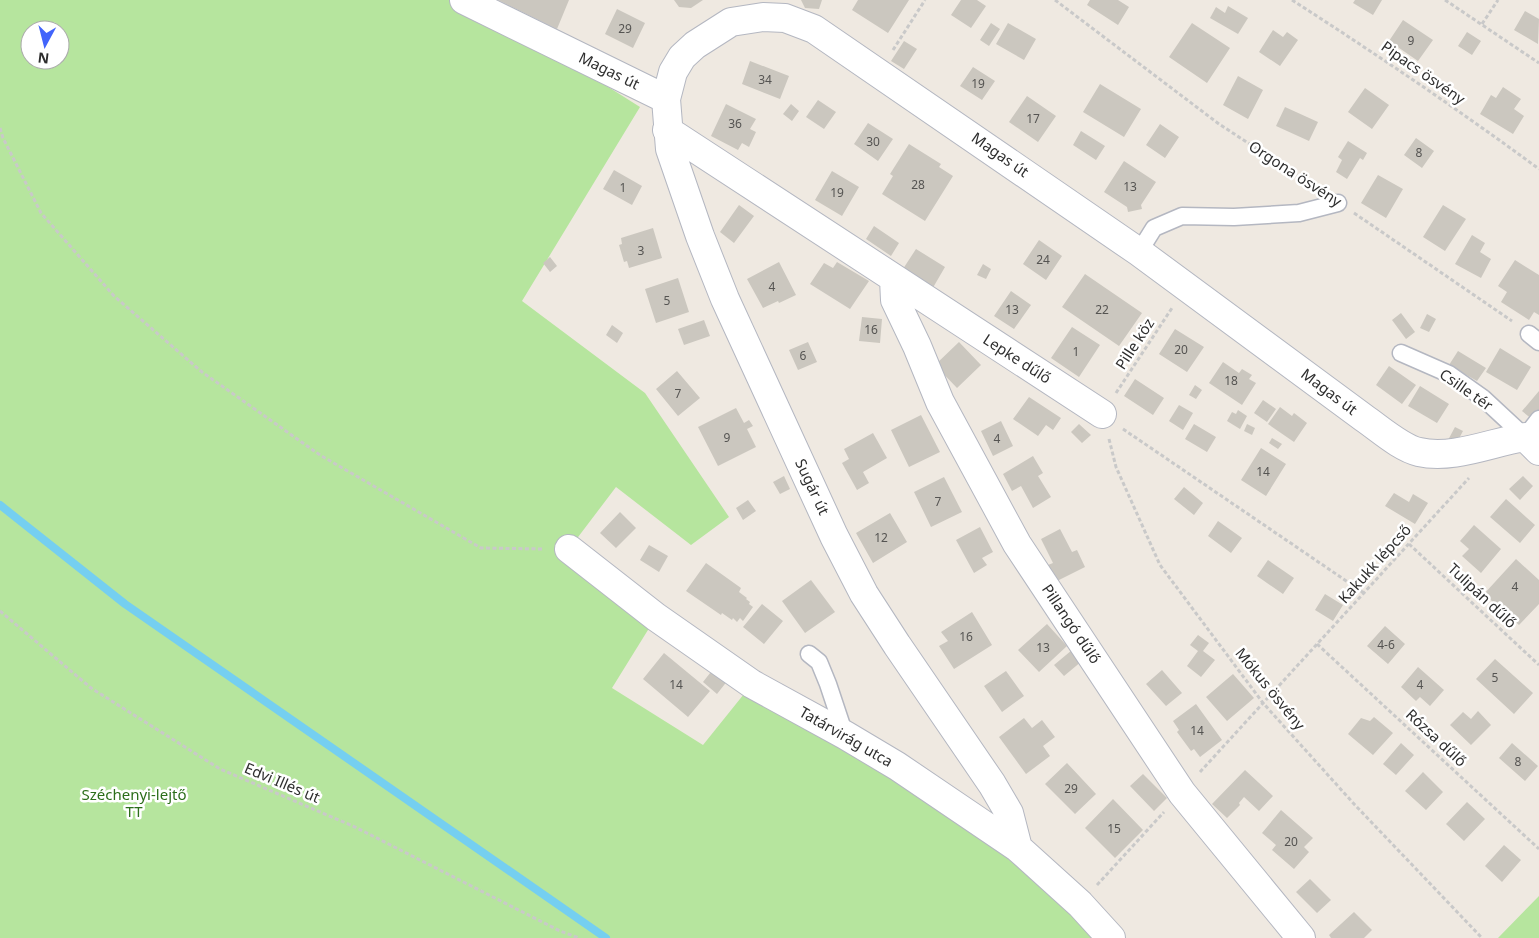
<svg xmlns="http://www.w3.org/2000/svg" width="1539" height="938" viewBox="0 0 1539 938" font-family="'Noto Sans',sans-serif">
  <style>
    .green { fill: #b6e59e; fill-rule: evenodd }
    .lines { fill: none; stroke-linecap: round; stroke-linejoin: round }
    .stream { stroke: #75cff0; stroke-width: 8 }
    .building { fill: #cbc7bf }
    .service-casing { stroke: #b4b7c1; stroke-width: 19 }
    .minor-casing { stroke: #b4b7c1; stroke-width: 30 }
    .path { stroke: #c9c9c9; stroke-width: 3; stroke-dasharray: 4 2.5; stroke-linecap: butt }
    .service { stroke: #fff; stroke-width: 16 }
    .minor { stroke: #fff; stroke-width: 28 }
    .labels { text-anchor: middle; stroke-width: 5; stroke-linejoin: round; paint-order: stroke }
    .number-label { font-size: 12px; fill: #555452 }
    .street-label { font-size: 15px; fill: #2e2e2e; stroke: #fff }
    .park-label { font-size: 15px; fill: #2c6e1b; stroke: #fff }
  </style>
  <rect width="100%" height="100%" fill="#efe9e1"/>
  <path class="green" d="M0,0h464l22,10 154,97 -118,194 123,92 84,124 -38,28 -75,-58 -47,62 87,68 -44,71 91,57 49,-61 145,82 214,172h-1111zM30,30h30v30h-30z
    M1539,896v42h-41z"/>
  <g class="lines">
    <path class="stream" d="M0,505l125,99 481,334"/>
  </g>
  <path class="building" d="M498,0h71l-12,29z
    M674,0h29l-12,8 -12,-1z
    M801,0h21l-3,9 -14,-1z
    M858,0h51l-21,33 -36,-23z
    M961,0h16l9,6 -15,22 -20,-13z
    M1090,0h28l11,7 -11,18 -31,-20z
    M1355,0h27l-9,15 -20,-12z
    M1228,6l20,12 -10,16 -28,-16 6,-11 9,6z
    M617,9l28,14 -12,25 -28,-14z
    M1525,11l14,8 -1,25 -24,-14z
    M1403,20l30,20 -15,21 -29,-20z
    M991,23l9,6 -11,17 -9,-6z
    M1008,23l28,16 -12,21 -28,-16z
    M1192,23l38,25 -23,35 -38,-26z
    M1273,30l10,7 4,-5 11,8 -18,26 -21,-14z
    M1467,32l14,9 -9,14 -14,-9z
    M904,41l13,8 -13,20 -13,-8z
    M750,61l39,15 -9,23 -38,-15z
    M973,67l22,14 -13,19 -22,-14z
    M1238,76l25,14 -15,29 -25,-14z
    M1100,84l41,25 -17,28 -41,-25z
    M1503,87l18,12 -7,10 10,7 -11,18 -33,-20 11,-19 5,3z
    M1365,88l24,17 -17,24 -24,-17z
    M1027,96l29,20 -18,26 -29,-20z
    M818,100l18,12 -12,17 -18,-12z
    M726,104l30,15 -6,10 6,3 -7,15 -7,-4 -4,7 -27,-14z
    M791,104l8,7 -7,10 -9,-7z
    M1285,107l33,15 -9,19 -33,-15z
    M868,123l25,16 -15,22 -24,-17z
    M1160,124l19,13 -14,21 -19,-13z
    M1081,131l24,15 -9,14 -23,-15z
    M1416,138l18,13 -12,17 -18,-13z
    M1348,141l19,12 -4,7 -3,-2 -13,21 -11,-7 6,-12 -4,-3z
    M909,144l32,20 -2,3 14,9 -28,45 -43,-27 11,-18 -3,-2z
    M1124,161l32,21 -15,23 1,4 -14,3 -1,-5 -23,-15z
    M614,170l28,16 -10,19 -29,-16z
    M832,171l27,16 -17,29 -27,-16z
    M1378,175l25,14 -17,29 -25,-15z
    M739,205l15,11 -20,27 -14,-11z
    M1443,205l23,14 -21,32 -22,-14z
    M874,226l25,17 -8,13 -25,-17z
    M653,228l9,30 -33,10 -2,-7 -3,1 -5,-17 3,-1 -1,-6z
    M1472,235l13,8 -5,9 11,7 -10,19 -26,-14z
    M1039,240l23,16 -16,24 -23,-16z
    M916,249l29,18 -14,24 -30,-19z
    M550,257l7,9 -7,6 -7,-9z
    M1515,260l24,15v40l-5,-3 -5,8 -28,-18 6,-10 -9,-6z
    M779,262l17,33 -17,8 -1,-2 -15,7 -16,-29z
    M837,262l32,19 -19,28 -40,-25 14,-21 9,5z
    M983,264l8,5 -5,10 -9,-4z
    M1085,274l57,39 -23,33 -57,-39z
    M678,278l11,34 -33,11 -11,-34z
    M1011,291l20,14 -17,24 -20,-13z
    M1401,313l14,19 -9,7 -14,-19z
    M1427,314l9,5 -7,13 -9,-4z
    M862,317l20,2 -2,24 -21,-2z
    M704,320l6,16 -26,9 -6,-16z
    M612,325l11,8 -6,10 -11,-8z
    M1072,327l28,18 -21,32 -28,-19z
    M1175,329l29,18 -17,25 -28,-18z
    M808,342l9,20 -19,8 -9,-20z
    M959,342l22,23 -24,23 -22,-23z
    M1500,348l31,19 -14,23 -31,-18z
    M1458,351l28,17 -9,13 -28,-16z
    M1223,362l16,11 3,-4 10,6 -3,4 7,4 -14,22 -33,-22z
    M1389,366l27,19 -14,19 -26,-19z
    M677,371l23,27 -22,18 -22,-27z
    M1135,379l29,19 -11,17 -29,-19z
    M1195,385l7,5 -6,9 -7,-4z
    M1420,386l29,18 -12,19 -29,-17z
    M1539,391v21l-6,8 -11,-9z
    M1029,397l32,21 -8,12 -7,-5 -8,11 -25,-17z
    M1263,400l13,9 -9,13 -13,-9z
    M1179,405l14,8 -10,17 -14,-9z
    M1280,407l12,9 2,-3 13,10 -13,19 -26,-18z
    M736,408l8,15 5,-3 4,6 -6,3 9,18 -38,19 -20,-39z
    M1238,410l9,6 -7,13 -13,-8 5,-9 4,2z
    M921,415l19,37 -31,15 -18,-37z
    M1001,421l12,25 -20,10 -12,-25z
    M1079,424l12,11 -9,8 -11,-11z
    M1194,424l22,13 -9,15 -22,-13z
    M1247,424l8,4 -3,7 -8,-4z
    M1455,427l8,4 -8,15 -8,-4z
    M873,433l14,25 -24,14 6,11 -12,7 -15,-27 7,-4 -5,-10z
    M1272,438l10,6 -4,5 -9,-6z
    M1261,448l25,16 -20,32 -25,-16z
    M1033,456l10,17 -5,3 13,21 -18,11 -12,-22 -9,5 -9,-17z
    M784,476l6,13 -10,5 -7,-12z
    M1523,476l10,10 -13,14 -11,-11z
    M944,477l18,35 -31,15 -17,-35z
    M1184,487l19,16 -9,12 -20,-16z
    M1394,493l15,9 4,-8 15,9 -13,21 -30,-18z
    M1506,499l29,26 -15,18 -30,-26z
    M748,500l8,11 -13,9 -7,-12z
    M620,512l16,16 -20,20 -16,-15z
    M890,513l17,29 -34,21 -17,-30z
    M1218,521l24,17 -11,15 -23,-17z
    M1474,525l27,24 -20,24 -19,-17 7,-7 -9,-8z
    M980,527l13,25 -11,6 5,7 -13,8 -18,-33z
    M1060,529l12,23 5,-2 8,17 -28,14 -9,-16 5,-2 -12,-24z
    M649,545l19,11 -9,16 -19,-12z
    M1516,559l23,21v24l-20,21 -35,-31z
    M1268,560l26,18 -11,16 -26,-18z
    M706,563l35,25 -2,4 8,6 -1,1 4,3 -1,2 4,3 -10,14 -3,-3 -3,4 -4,-4 -1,2 -10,-7 -1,2 -35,-24z
    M811,580l24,32 -30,21 -23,-32z
    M1325,594l18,11 -10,16 -18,-11z
    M762,604l21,17 -19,23 -21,-17z
    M972,612l20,33 -38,24 -15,-23 9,-5 -7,-9z
    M1047,624l20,22 -28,26 -21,-22z
    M1385,626l20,18 -17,20 -21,-18z
    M1198,635l11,8 -6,8 12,9 -14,17 -14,-11 11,-15 -8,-6z
    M1072,650l10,11 -18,15 -10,-11z
    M664,653l46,38 -22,26 -45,-38z
    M1495,659l38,34 -19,21 -38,-35z
    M1418,667l26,23 -14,16 -10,-9 -4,4 -15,-14z
    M714,668l14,12 -11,14 -14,-12z
    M1162,670l20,23 -16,13 -20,-22z
    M1006,671l18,25 -22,16 -18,-26z
    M1233,674l21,24 -27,23 -21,-24z
    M1196,704l26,36 -22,17 -6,-8 -3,2 -14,-19 2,-2 -6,-9z
    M1478,711l13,14 -20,20 -21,-20 13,-13 8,7z
    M1374,717l19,16 -20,22 -25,-21 13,-16 9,3z
    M1024,718l8,10 10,-8 13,17 -12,9 7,10 -24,18 -27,-37z
    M1401,743l13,12 -18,20 -13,-11z
    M1512,743l26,23 -13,15 -26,-23z
    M1067,763l29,31 -21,20 -30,-30z
    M1245,770l28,26 -14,15 -15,-14 -5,6 1,2 -13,13 -15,-14z
    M1423,772l20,20 -17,18 -21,-19z
    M1143,774l24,24 -13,13 -24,-25z
    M1113,799l30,31 -28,28 -30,-30z
    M1467,802l18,17 -21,22 -18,-17z
    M1281,810l32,28 -9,9 5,5 -15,17 -22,-19 4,-5 -14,-12z
    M1504,845l17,15 -19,22 -17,-16z
    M1310,879l21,21 -14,13 -21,-21z
    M1354,912l18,18 -8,8h-33l-2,-3z"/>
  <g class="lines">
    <g class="service-casing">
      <path id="service" d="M1139,252l15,-24 28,-12 52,1 65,-4 39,-10
        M1529,334l10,8
        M1401,353l48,21 34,24 42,39 14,-18
        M809,654l10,8 9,22 17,51"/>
    </g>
    <g class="minor-casing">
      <path id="minor" d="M464,0l202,99
        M667,130l435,284
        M894,279l1,21 22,46 23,56 77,142 165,249 119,145
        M569,549l87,68 96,67 93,51 52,31 121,82 62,56 31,34
        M1018,848l-9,-35 -17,-29 -95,-139 -33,-51 -30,-58 -109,-237 -25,-63 -30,-87 -4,-50 7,-27 9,-15 13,-12 36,-23 32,-5 22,1 29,11 325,223 225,166c16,11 37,30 55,34 34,8 73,-10 106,-15l14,14"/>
    </g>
    <path class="path" d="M1055,0l164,124 95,62
      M1292,0c84,54 167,110 247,169
      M1445,0l94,63
      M1482,24l16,-24
      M893,50l32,-50
      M0,128l3,10 38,75 73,83 88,76 118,83 161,93 63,1
      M1354,213l158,108
      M1116,393l56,-85
      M1123,429l241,164
      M1109,439l7,28 44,98 103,138 92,102 127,133
      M1409,544l130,121
      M0,611l91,77 129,81 135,58 205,104 19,7
      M1317,644l222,205
      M1200,772l269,-294
      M1097,885l67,-73"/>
    <use href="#service" class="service"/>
    <use href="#minor" class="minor"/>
  </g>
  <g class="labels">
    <g class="number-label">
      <text x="625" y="33">29</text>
      <text x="1411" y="45">9</text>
      <text x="765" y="84">34</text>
      <text x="978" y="88">19</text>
      <text x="1033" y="123">17</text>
      <text x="735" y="128">36</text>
      <text x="873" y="146">30</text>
      <text x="1419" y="157">8</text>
      <text x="918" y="189">28</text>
      <text x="1130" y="191">13</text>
      <text x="623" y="192">1</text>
      <text x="837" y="197">19</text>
      <text x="641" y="255">3</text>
      <text x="1043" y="264">24</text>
      <text x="772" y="291">4</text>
      <text x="667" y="305">5</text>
      <text x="1012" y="314">13</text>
      <text x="1102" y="314">22</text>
      <text x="871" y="334">16</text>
      <text x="1181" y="354">20</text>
      <text x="1076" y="356">1</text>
      <text x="803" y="360">6</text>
      <text x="1231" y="385">18</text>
      <text x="678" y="398">7</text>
      <text x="727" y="442">9</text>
      <text x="997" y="443">4</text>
      <text x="1263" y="476">14</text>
      <text x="938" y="506">7</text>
      <text x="881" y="542">12</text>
      <text x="1515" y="591">4</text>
      <text x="966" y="641">16</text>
      <text x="1386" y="649">4-6</text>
      <text x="1043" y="652">13</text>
      <text x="1495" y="682">5</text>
      <text x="676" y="689">14</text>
      <text x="1420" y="689">4</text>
      <text x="1197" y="735">14</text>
      <text x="1518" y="766">8</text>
      <text x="1071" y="793">29</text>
      <text x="1114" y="833">15</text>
      <text x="1291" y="846">20</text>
    </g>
    <g class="street-label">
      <text transform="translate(609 71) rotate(26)" y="5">Magas út</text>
      <text transform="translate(1423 73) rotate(35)" y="5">Pipacs ösvény</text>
      <text transform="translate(1000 155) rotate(35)" y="5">Magas út</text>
      <text transform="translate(1295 174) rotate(33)" y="5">Orgona ösvény</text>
      <text transform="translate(1135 344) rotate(-57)" y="5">Pille köz</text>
      <text transform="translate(1017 359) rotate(33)" y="5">Lepke dűlő</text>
      <text transform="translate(1466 390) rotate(35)" y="5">Csille tér</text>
      <text transform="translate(1329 392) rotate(37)" y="5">Magas út</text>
      <text transform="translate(812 487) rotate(65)" y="5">Sugár út</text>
      <text transform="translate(1375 564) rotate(-48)" y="5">Kakukk lépcső</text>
      <text transform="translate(1482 596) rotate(43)" y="5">Tulipán dűlő</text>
      <text transform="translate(1071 624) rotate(56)" y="5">Pillangó dűlő</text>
      <text transform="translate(1270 689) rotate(51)" y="5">Mókus ösvény</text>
      <text transform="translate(846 737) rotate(30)" y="5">Tatárvirág utca</text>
      <text transform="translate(1436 738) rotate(43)" y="5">Rózsa dűlő</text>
      <text transform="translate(282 783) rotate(23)" y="5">Edvi Illés út</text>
    </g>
    <g class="park-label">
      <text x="134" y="800">Széchenyi-lejtő<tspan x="134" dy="17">TT</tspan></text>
    </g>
  </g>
  <g transform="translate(45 45) rotate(187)"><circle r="24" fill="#ffffff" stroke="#ababab"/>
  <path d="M0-4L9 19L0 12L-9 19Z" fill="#4264fb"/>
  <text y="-8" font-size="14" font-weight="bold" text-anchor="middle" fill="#2e2e2e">N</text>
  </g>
</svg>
